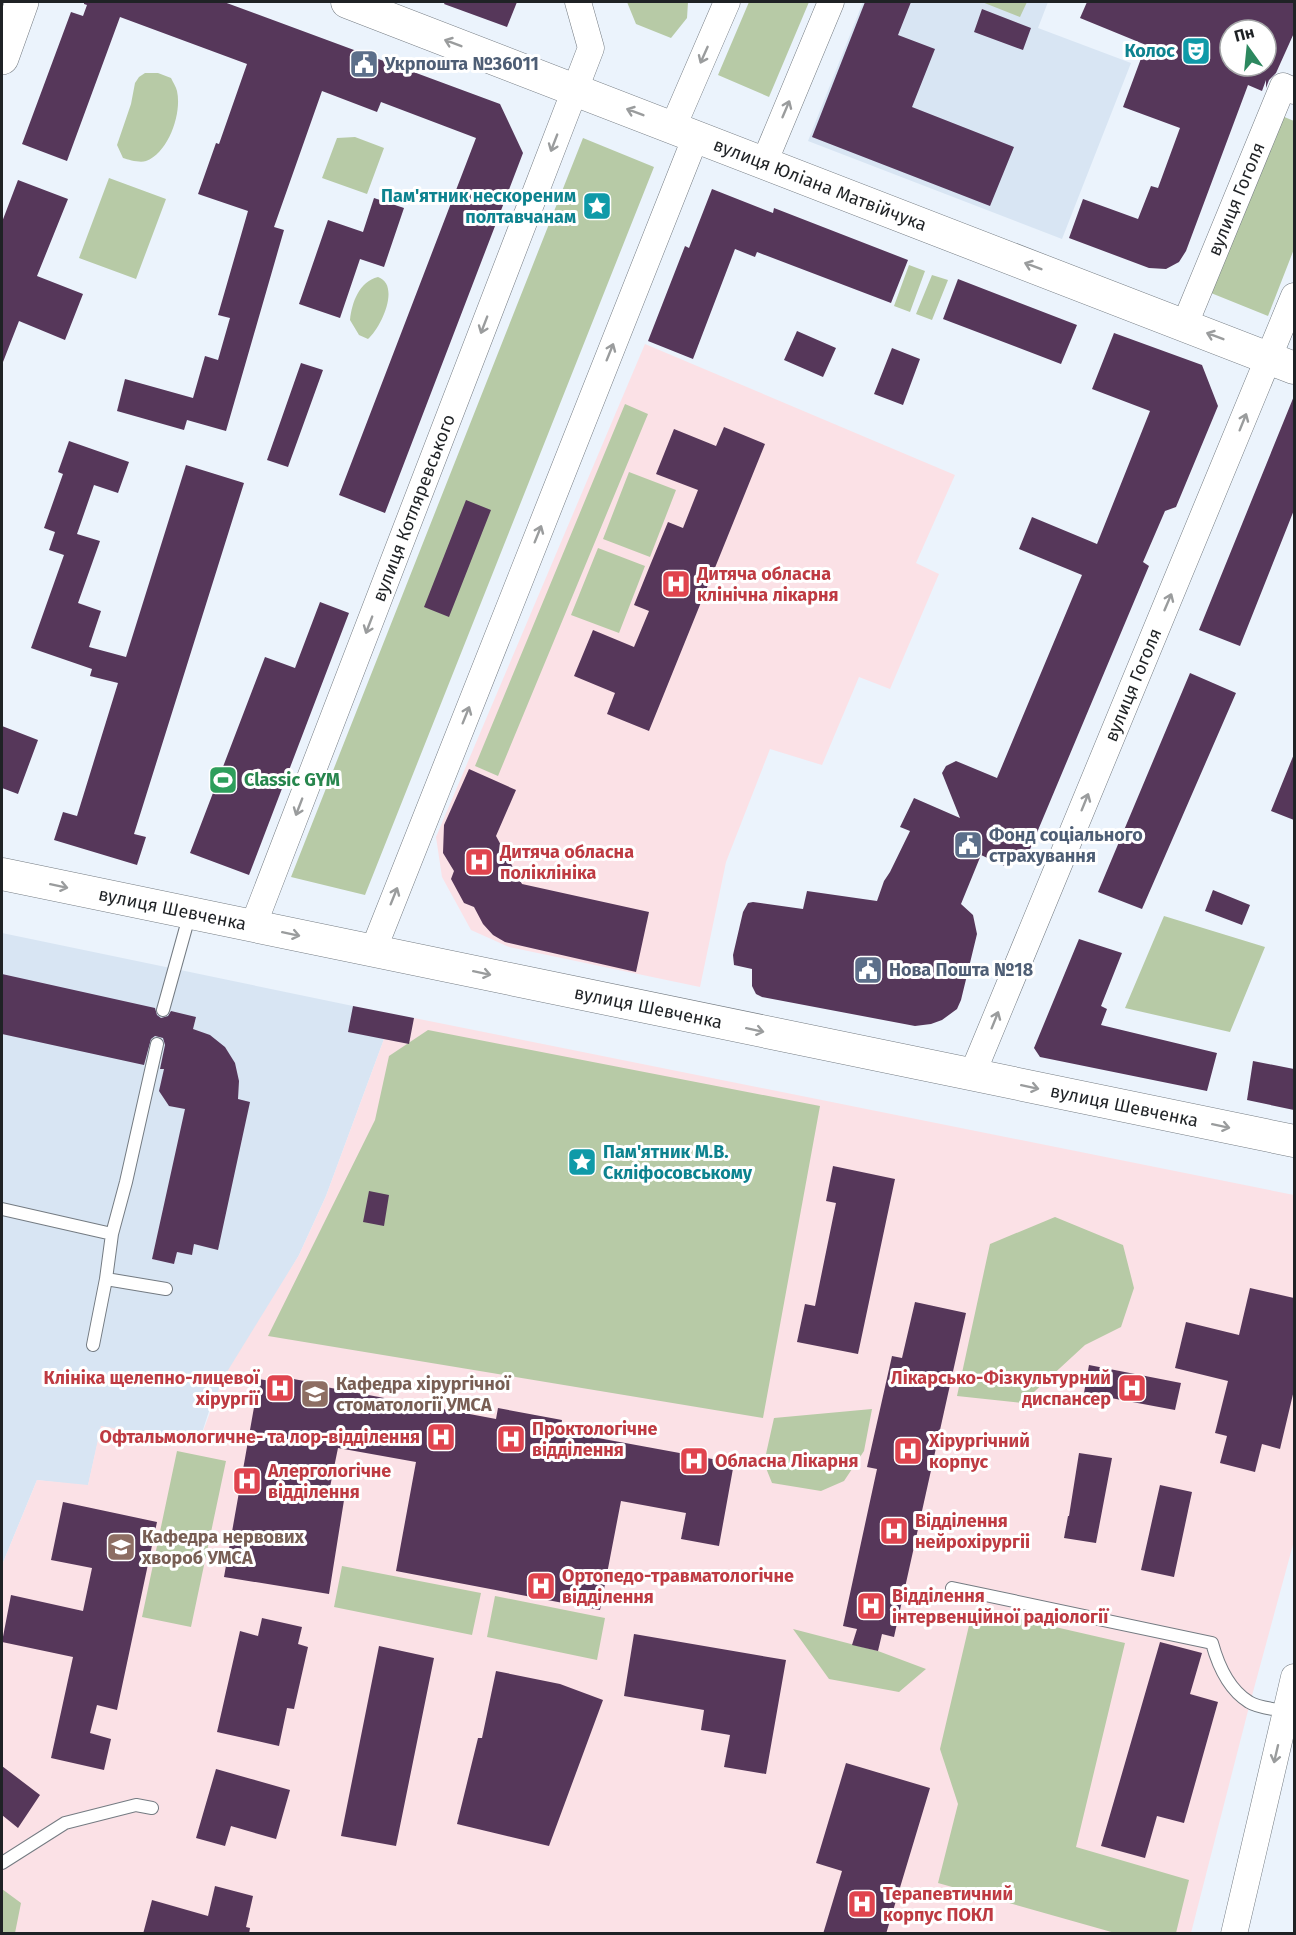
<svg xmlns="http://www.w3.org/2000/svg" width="1296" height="1935" viewBox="0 0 1296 1935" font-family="'Fira Sans',sans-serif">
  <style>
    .built { fill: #d8e5f3 }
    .medical { fill: #fbe1e6 }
    .green { fill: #b7caa6 }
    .building { fill: #56375a; fill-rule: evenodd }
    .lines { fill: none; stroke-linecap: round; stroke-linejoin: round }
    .service-casing { stroke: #747b82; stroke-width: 14 }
    .minor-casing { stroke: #747b82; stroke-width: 27 }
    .tertiary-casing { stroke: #747b82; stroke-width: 33 }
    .primary-casing { stroke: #747b82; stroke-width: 34 }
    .service { stroke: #fff; stroke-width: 12 }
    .minor { stroke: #fff; stroke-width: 26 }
    .tertiary { stroke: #fff; stroke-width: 32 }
    .primary { stroke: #fff; stroke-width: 33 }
    .oneway { stroke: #9a9c9d }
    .labels { text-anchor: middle; stroke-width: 6; stroke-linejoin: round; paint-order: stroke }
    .culture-label { font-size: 18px; font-weight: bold; fill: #0d838f; stroke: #fff; text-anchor: end }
    .service-label { font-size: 18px; font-weight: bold; fill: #4e5e75; stroke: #fff; text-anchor: start }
    .street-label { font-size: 18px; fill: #1f2225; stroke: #fff }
    .health-label { font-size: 18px; font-weight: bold; fill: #be3a42; stroke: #fff; text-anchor: start }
    .leisure-label { font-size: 18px; font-weight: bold; fill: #27864d; stroke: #fff; text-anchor: start }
    .education-label { font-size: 18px; font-weight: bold; fill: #785e54; stroke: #fff; text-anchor: start }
  </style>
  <rect width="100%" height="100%" fill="#ebf3fc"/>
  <path class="built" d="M863,2h185l-10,26 93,35 -69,176 -254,-98z
    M2,933l351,73 31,33 -58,157 -27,59 -89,153 -11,34 -98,-15 -13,59 -51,-6 -35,85z"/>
  <path class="medical" d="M645,344l310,131 -39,88 23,11 -49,115 -31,-12 -37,88 -52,-16 -44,113 -26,125 -191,-40 -38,-17 -29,-53 -6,-40z
    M414,1018l880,177v346l-44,162 -59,230 -1189,1v-369l35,-85 51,5 13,-59 98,16 23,-62 77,-125 27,-59 58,-157z"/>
  <path class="green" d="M627,2h61l-1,16 -16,20 -35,-14z
    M749,2h60l-40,95 -51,-22z
    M982,2h45l-7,15z
    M145,73h13l13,5c2,4 5,9 6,13 5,22 -8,61 -31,70 -6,2 -17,-1 -23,-3l-6,-13 14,-41 4,-21 4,-6z
    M1282,116l12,5v128l-26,67 -57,-23z
    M355,137l29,11 -17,46 -45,-16 15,-40z
    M583,138l71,29 -289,728 -74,-18z
    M109,178l57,21 -30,80 -57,-21z
    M909,265l16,6 -15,41 -16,-6z
    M932,275l16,5 -16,40 -16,-6z
    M378,277c23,8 3,51 -10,62l-9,-4 -9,-15c2,-18 9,-38 28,-43z
    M625,404l23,10 -150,362 -23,-10z
    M629,472l47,18 -26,67 -47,-18z
    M598,548l47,18 -26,67 -48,-18z
    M1164,916l101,31 -35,85 -105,-24z
    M428,1030l392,76 -57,312 -495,-82 107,-216 14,-64z
    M1055,1217l68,28 11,43 -13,39 -36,18 -63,58 -65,-7 33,-152z
    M872,1409l-8,42 -20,30 -23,10 -49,-8 -8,-20 10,-45z
    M177,1451l49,10 -35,166 -49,-10z
    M342,1566l139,27 -9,42 -138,-28z
    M495,1596l110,22 -8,42 -110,-23z
    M985,1611l140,32 -49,204 113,33 -13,53h-61l-177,-50 20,-79 -18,-55 31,-132z
    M793,1629l85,22 48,18 -27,23 -70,-13z
    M2,1889l19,14 -6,30h-13z"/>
  <path class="building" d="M84,2h140l276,102 23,49 -138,360 -46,-18 137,-357 -95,-36 -4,10 -55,-21 -48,136 10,3 -58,201 -39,-11 -3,10 -67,-19 8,-32 68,19 12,-42 13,4 12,-42 -12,-3 30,-104 -50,-17 18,-51 3,1 28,-80 -127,-47 -53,144 -45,-17 49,-132 12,4 4,-11 -3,-1z
    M445,2h72l-10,25 -63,-23z
    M865,2h46l-13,33 37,14 -23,58 102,40 -24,59 -178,-69z
    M1087,2h207v31l-18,40 -7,7 -3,8v-8l-4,11 -14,-6 -62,166 -7,11 -13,7 -17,-1 -80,-30 14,-39 55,20 13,-33 7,2 22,-60 -57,-21 23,-62 -66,-27zM1230,30h36v36h-36z
    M982,9l49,19 -8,22 -49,-18z
    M18,180l50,19 -31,77 46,18 -18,46 -46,-19 -16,41 -1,-140z
    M712,189l61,24 1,-5 134,52 -17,43 -134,-51 -2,5 -20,-8 -42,110 -45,-18 37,-95 4,2z
    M374,198l30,10 -20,59 -24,-8 -20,59 -41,-14 29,-84 35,12z
    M958,279l119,46 -16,39 -118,-45z
    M797,331l39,17 -13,29 -39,-17z
    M1114,333l88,32 16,41 -42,101 -11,4 -22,51 6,4 -121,288 -5,4 -13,2 -3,7 -26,-12 -20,49 12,11 4,19 -16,66 -4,9 -15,11 -11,4 -16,2 -153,-29 -6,-3 -4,-8v-17l-18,-4 -1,-10 10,-43 5,-9 5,-1 50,7 4,-18 70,10 7,-20 6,-9 20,-41 -10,-4 14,-29 46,20 -18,-45 4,-7 10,-5 41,17 85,-203 -63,-26 13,-32 65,27 53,-133 -58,-22z
    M892,348l28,11 -17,46 -29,-11z
    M301,363l22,7 -35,97 -21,-7z
    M1294,396v114l-54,136 -41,-16z
    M724,427l41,17 -116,287 -42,-17 8,-21 -41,-17 19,-46 41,17 15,-36 -15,-6 17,-42 17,-41 15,6 15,-38 -42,-16 18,-45 42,17z
    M69,441l60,21 -11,31 -24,-8 -17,49 23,7 -22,62 23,8 -12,36 37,10 60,-192 58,18 -110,351 12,3 -9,28 -83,-25 9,-28 14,4 41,-133 -28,-7 2,-7 -61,-21 33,-93 -15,-5 6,-18 -11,-4 19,-54 -5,-2z
    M466,500l25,10 -42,107 -25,-10z
    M320,602l29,11 -100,262 -59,-22 75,-196 30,11z
    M1190,673l46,20 -94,216 -44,-17z
    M2,726l36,14 -20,54 -16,-6z
    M1294,754v66l-23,-9z
    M469,769l47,21 -20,46 26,48 127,28 -13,60 -131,-30 -12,-7 -10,-11 -9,-17 -10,-4 -13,-24 3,-8 -11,-18 1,-28z
    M1213,890l37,15 -8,20 -37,-14z
    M1079,939l43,14 -21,53 6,3 -6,16 116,28 -10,38 -167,-34 -6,-9z
    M2,974l153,34 2,7 4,3 7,-2 3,-5 25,6 -3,12 17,6 15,12 10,16 4,18 -1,18 12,3 -32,148 -24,-6 -2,11 -15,-3 -3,12 -22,-5 33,-150 -16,-3 -10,-15 5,-22h-4l5,-24 -2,-7 -8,-2 -4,3 -7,26 -142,-31z
    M353,1006l61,12 -5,26 -61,-12z
    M1253,1061l41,8v41l-47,-10z
    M833,1166l62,13 -37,175 -61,-12 8,-38 10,2 21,-103 -10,-2z
    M369,1191l20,4 -5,31 -21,-4z
    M1250,1288l44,10v92l-14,59 -18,-5 -7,28 -35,-9 7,-27 -12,-3 13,-52 -53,-13 11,-46 53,13z
    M915,1302l51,11 -72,324 -12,-3 -4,17 -26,-6 5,-16 -14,-3 34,-157 -10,-2 25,-111 10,2z
    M1089,1365l92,18 -6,27 -91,-17z
    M288,1378l22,4v2l186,35 2,-11 64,12 -2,11 174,32 -15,83 -38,-7 5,-26 -65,-12 -21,109 -204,-39 20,-109 -78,-14 -9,44 16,2 -16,100 -105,-17 35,-198 28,5z
    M1079,1453l33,5 -16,85 -32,-5 4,-22h1z
    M1160,1485l32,7 -18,85 -33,-7z
    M63,1502l94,20 -40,188 -20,-5 -7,28 21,6 -7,31 -53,-12 22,-101 -71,-15 9,-47 72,16 9,-43 -41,-8z
    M262,1618l40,9 -4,17 10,3 -14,62 -7,-1 -8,38 -62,-14 23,-101 18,5z
    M634,1634l152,26 -20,114 -42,-7 6,-32 -29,-5 3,-20 -80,-14z
    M1160,1642l42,11 -12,41 28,8 -34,121 -27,-7 -12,42 -44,-12z
    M379,1646l55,12 -38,188 -55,-10z
    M496,1671l64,13 43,16 -54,146 -92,-22 21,-86h4z
    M846,1763l84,25 -44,146h-63l19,-63 -26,-8z
    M2,1766l38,29 -22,33 -16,-13z
    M216,1769l74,21 -14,49 -45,-13 -6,20 -29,-8z
    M215,1886l38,10 -7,31 4,1 -1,6h-106l9,-34 56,16z"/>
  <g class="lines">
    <g class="service-casing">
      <path id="service" d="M163,1010l27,-97
        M2,1209l110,25 -6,45 60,10
        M112,1234l14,-52 31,-138
        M93,1345l13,-66
        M952,1588l260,55c6,22 16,46 37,59 9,6 26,7 37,9
        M2,1863l63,-40 71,-18 16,3"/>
    </g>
    <g class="minor-casing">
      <g id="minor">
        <path d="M673,127l54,-125"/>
        <path d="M764,163l67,-161"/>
        <path id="s1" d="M1185,324l98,-238 11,5"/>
        <path id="s2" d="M253,926l338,-878 -13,-46"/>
        <path d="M373,951l323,-815"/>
        <path id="s3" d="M972,1075l322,-779"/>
        <path d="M1234,1934l60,-257"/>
      </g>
    </g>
    <g class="tertiary-casing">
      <g id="tertiary">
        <path id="s4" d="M347,2l947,366"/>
        <path id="s5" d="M2,874l1292,267"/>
      </g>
    </g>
    <g class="primary-casing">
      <path id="primary" d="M2,58l20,-56"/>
    </g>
    <use href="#service" class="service"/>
    <use href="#minor" class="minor"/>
    <use href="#tertiary" class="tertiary"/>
    <use href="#primary" class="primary"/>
  </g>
  <defs><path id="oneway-shaft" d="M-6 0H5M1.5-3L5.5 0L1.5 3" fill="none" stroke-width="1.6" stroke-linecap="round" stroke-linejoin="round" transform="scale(1.5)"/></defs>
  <g class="oneway">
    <use href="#oneway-shaft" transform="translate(453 43) rotate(-159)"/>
    <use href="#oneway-shaft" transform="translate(704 55) rotate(114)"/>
    <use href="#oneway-shaft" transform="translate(786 109) rotate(-67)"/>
    <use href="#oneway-shaft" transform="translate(635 112) rotate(-159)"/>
    <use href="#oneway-shaft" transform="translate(554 143) rotate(111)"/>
    <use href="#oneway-shaft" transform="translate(1033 266) rotate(-159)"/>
    <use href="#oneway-shaft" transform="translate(484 325) rotate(111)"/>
    <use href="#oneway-shaft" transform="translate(1215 336) rotate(-159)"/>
    <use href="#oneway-shaft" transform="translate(610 352) rotate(-68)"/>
    <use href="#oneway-shaft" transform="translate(1243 422) rotate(-68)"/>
    <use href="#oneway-shaft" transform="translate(538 534) rotate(-68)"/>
    <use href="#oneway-shaft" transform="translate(1168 602) rotate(-67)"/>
    <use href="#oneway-shaft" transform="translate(369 625) rotate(111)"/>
    <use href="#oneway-shaft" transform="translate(466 715) rotate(-68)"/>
    <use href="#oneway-shaft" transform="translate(1085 802) rotate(-68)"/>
    <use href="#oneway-shaft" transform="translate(299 807) rotate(111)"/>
    <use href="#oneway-shaft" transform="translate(59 886) rotate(12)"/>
    <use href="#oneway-shaft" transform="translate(394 896) rotate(-68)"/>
    <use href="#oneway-shaft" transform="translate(291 934) rotate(12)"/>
    <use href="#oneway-shaft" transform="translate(482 973) rotate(12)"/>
    <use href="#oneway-shaft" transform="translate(995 1020) rotate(-68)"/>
    <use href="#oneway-shaft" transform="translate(755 1030) rotate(12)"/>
    <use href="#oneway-shaft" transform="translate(1030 1087) rotate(12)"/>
    <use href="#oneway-shaft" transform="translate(1221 1126) rotate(12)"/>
    <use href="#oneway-shaft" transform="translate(1276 1754) rotate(103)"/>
  </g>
  <defs>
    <g id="theatre-square" transform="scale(1.5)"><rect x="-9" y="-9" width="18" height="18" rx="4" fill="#0f9aa8" stroke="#fff"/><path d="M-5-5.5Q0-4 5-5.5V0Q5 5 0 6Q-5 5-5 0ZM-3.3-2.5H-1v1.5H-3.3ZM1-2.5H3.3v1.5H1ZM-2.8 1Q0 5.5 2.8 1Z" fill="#fff"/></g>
    <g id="civic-square" transform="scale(1.5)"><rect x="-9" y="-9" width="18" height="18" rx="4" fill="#5c6f8a" stroke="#fff"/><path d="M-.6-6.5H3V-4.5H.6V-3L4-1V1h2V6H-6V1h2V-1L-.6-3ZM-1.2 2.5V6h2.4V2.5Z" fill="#fff"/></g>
    <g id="sight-square" transform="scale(1.5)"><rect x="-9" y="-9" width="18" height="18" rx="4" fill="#0f9aa8" stroke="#fff"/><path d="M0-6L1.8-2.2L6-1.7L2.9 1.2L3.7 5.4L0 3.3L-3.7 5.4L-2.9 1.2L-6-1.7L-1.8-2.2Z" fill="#fff"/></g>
    <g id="hospital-square" transform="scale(1.5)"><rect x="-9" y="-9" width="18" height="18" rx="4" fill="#e0444e" stroke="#fff"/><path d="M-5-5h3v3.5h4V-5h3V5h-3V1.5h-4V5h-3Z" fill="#fff"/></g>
    <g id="stadium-square" transform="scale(1.5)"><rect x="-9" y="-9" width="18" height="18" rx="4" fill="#2e9e5b" stroke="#fff"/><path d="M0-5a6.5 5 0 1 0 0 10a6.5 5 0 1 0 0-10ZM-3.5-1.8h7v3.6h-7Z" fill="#fff"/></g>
    <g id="university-square" transform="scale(1.5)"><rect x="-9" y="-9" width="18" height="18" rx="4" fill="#8d6e63" stroke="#fff"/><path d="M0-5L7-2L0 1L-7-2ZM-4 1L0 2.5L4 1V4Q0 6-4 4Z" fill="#fff"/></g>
  </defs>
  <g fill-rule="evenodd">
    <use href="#theatre-square" x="1196" y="51"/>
    <use href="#civic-square" x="364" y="64"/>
    <use href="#sight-square" x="597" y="206"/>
    <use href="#hospital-square" x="676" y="584"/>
    <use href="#stadium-square" x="223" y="780"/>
    <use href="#civic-square" x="968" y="845"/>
    <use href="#hospital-square" x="479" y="862"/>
    <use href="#civic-square" x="868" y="970"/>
    <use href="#sight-square" x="582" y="1162"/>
    <use href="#hospital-square" x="280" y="1388"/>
    <use href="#hospital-square" x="1132" y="1388"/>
    <use href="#university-square" x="315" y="1394"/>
    <use href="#hospital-square" x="441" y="1437"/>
    <use href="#hospital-square" x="511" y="1439"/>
    <use href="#hospital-square" x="908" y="1451"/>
    <use href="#hospital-square" x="694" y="1461"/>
    <use href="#hospital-square" x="247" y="1481"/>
    <use href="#hospital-square" x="894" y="1531"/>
    <use href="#university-square" x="121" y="1547"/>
    <use href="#hospital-square" x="541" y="1586"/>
    <use href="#hospital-square" x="871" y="1606"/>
    <use href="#hospital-square" x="862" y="1904"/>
  </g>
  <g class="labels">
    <g class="culture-label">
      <text x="1175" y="57">Колос</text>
      <text x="576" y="202">Пам'ятник нескореним<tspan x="576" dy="21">полтавчанам</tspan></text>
      <text x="603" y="1158" text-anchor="start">Пам'ятник М.В.<tspan x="603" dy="21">Скліфосовському</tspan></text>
    </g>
    <g class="service-label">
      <text x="385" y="70">Укрпошта №36011</text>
      <text x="989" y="841">Фонд соціального<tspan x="989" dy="21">страхування</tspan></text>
      <text x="889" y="976">Нова Пошта №18</text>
    </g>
    <g class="street-label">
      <text dy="6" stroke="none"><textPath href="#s4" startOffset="507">вулиця Юліана Матвійчука</textPath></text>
      <text dy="6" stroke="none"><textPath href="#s1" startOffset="135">вулиця Гоголя</textPath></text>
      <text dy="6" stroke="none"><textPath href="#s2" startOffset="448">вулиця Котляревського</textPath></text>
      <text dy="6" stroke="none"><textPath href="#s3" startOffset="422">вулиця Гоголя</textPath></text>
      <text dy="6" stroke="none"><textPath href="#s5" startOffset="174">вулиця Шевченка</textPath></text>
      <text dy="6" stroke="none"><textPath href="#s5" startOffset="660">вулиця Шевченка</textPath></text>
      <text dy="6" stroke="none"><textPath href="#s5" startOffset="1146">вулиця Шевченка</textPath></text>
    </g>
    <g class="health-label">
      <text x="697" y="580">Дитяча обласна<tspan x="697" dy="21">клінічна лікарня</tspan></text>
      <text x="500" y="858">Дитяча обласна<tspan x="500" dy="21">поліклініка</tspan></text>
      <text x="259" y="1384" text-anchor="end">Клініка щелепно-лицевої<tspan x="259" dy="21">хірургії</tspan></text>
      <text x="1111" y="1384" text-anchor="end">Лікарсько-Фізкультурний<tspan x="1111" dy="21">диспансер</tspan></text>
      <text x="532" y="1435">Проктологічне<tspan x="532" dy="21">відділення</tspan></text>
      <text x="420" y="1443" text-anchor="end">Офтальмологичне- та лор-відділення</text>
      <text x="929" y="1447">Хірургічний<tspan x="929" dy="21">корпус</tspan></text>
      <text x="715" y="1467">Обласна Лікарня</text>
      <text x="268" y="1477">Алергологічне<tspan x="268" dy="21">відділення</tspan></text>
      <text x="915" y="1527">Відділення<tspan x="915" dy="21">нейрохірургіі</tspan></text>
      <text x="562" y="1582">Ортопедо-травматологічне<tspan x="562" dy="21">відділення</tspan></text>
      <text x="892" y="1602">Відділення<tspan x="892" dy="21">інтервенційної радіології</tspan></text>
      <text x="883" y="1900">Терапевтичний<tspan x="883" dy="21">корпус ПОКЛ</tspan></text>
    </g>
    <g class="leisure-label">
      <text x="244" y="786">Classic GYM</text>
    </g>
    <g class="education-label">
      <text x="336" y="1390">Кафедра хірургічної<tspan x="336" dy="21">стоматології УМСА</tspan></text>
      <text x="142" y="1543">Кафедра нервових<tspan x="142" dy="21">хвороб УМСА</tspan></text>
    </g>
  </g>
  <rect width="1296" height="1935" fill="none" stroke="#1f2225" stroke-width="6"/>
  <g transform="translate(1248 48) rotate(345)"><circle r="28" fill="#ffffff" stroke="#a5a7a8" stroke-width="1.5"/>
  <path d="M0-4.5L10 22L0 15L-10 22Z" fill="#2c885f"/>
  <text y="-9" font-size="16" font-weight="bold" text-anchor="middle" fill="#1f2225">Пн</text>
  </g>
</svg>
